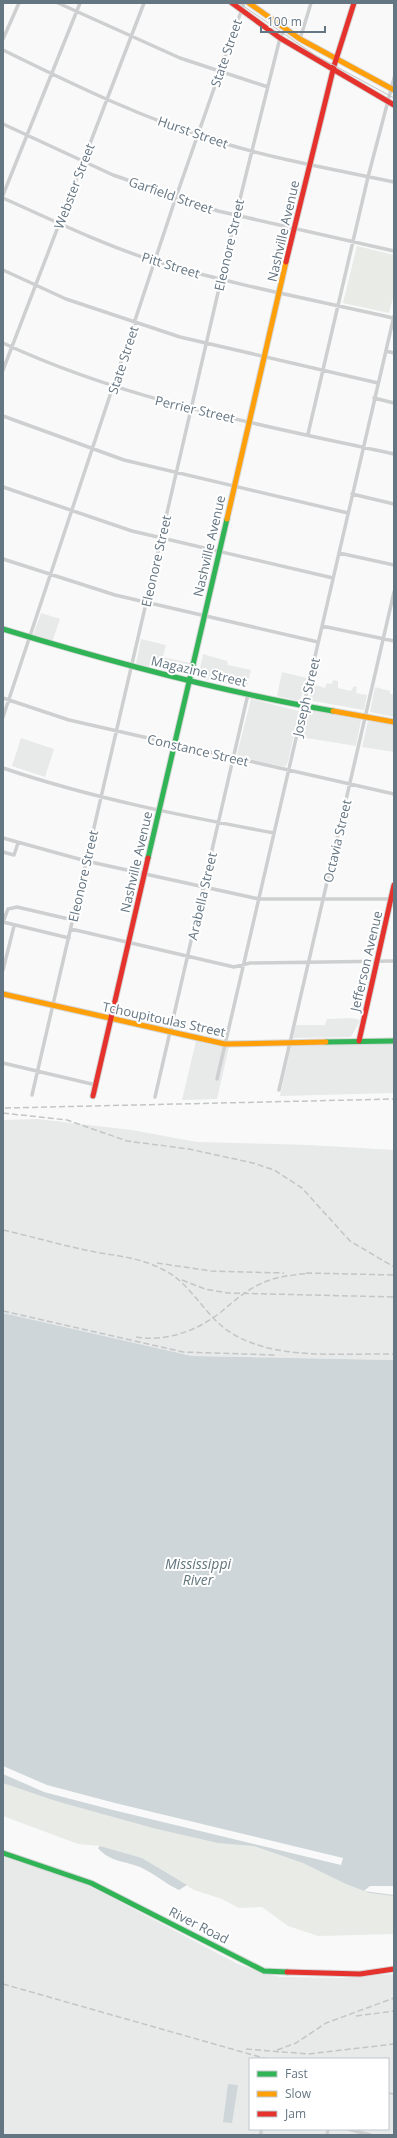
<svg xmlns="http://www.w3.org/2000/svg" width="397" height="2138" viewBox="0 0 397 2138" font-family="'Open Sans',sans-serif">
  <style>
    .built { fill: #e8e9e9; fill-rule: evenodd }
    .green { fill: #e8ebe6 }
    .water { fill: #ced6d9 }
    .pier { fill: #f9f9f9 }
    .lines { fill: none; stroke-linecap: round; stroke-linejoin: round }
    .fast-casing { stroke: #d5d6d7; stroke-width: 7 }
    .slow-casing { stroke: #d5d6d7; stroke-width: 7 }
    .jam-casing { stroke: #d5d6d7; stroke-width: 7 }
    .street { stroke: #cecfd0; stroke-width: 3.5 }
    .fast { stroke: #30b455; stroke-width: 5 }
    .slow { stroke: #ff9f0a; stroke-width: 5 }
    .jam { stroke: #e5322d; stroke-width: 5 }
    .tram { stroke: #c3c5c6; stroke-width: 1 }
    .rail { stroke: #c3c5c6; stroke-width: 1.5; stroke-dasharray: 6 3; stroke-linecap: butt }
    .labels { text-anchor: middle; stroke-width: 4; stroke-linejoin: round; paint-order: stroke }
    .street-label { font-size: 13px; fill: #657683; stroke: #fff }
    .water-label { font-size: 14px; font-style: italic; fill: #60757c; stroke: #fff }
  </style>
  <rect width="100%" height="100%" fill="#f9f9f9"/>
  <path class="built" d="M41,613l19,6 -8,23 -19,-7z
    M141,639l25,6 -3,12 27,6 -3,11h-4l-47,-10z
    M203,654l24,7 1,4 23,5 -4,17 -49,-9z
    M282,672l25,6 -7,23 -23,-5z
    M333,680l5,1v7l13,3 3,-5 3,1 -1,6 11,2 -3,15 -56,-10 4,-16 13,4 2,-5 5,1z
    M375,687l15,4v3h4v23l-24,-5z
    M251,699l48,12 -11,51 -3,5 -44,-10 -4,-3z
    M306,709l55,11 -5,26 -56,-9z
    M368,721l26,4v27l-32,-5z
    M21,738l33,11 -9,28 -33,-11z
    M352,1018l8,2 -9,17 -58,1 3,-13h29l2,-6z
    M196,1041l25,6h8l-12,52 -35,1z
    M394,1044v49l-114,3 11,-50z
    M37,1119l95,11 65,12 113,3 84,5v210l-202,-4 -189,-43v-193z
    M3,1857l79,26 21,10 135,71 25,9 18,4 60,1 53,-4v161h-391zM250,2059h138v70h-138z"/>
  <path class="green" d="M357,246l37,9v39l-5,19 -46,-10z
    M3,1777l258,70 133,40v47l-76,2 -30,-10 -26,-19 -23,1 -17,-9 -28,-9 -52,-32 -42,-12 -22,-2 -75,-28z"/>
  <path class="water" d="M3,1313l189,43 202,4v536l-24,-3 -24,-9 -43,-21 -49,-17 -36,-3 -65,-15 -97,-27 -53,-18z
    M100,1846l42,12 45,27 -8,5c-13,-6 -24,-16 -37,-22 -15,-7 -33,-6 -44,-20z
    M228,2084l10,1 -6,38 -9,-1z"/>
  <path class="pier" d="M3,1766l44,19 68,18 228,55 -2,7 -228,-55 -69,-18 -41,-18z
    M370,1886h24v9l-30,-4z"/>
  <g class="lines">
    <g class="fast-casing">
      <path id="fast" d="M3,629c108,33 219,63 330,82
        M148,858l79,-339
        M326,1042l68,-1
        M3,1853l88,30 173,88 23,1"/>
    </g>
    <g class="slow-casing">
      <path id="slow" d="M249,3l51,36 94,51
        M227,519l59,-257
        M333,711l61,11
        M3,994l222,50 101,-2"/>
    </g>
    <g class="jam-casing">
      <path id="jam" d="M232,3l48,35 114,67
        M286,262l48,-196 20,-63
        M359,1041l35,-156
        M93,1096l55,-238
        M287,1972l73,2 34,-5"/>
    </g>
    <path class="street" d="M58,3l122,55 88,29
      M3,39l16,-36
      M300,39l11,-36
      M3,50c71,35 143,70 220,93 56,17 114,27 171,39
      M3,124l110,51 105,36 176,40
      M3,195l77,-192
      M3,198c51,23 101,47 154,64 78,23 157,38 236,56
      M3,270l63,29 114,38 198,46
      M3,343c124,58 259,82 391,111
      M386,351l8,2
      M3,370l141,-367
      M374,398l20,5
      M3,416l121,44 224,53
      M308,434l60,-257 26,-99
      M3,487l129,44 201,47
      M352,494l42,10
      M339,553l55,12
      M3,559l112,36 203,47
      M322,626l72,15
      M3,698l66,22 325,74
      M3,717l173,-520 68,-194
      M3,768c88,30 180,48 271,65
      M3,838l83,23 173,38h135
      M3,852l11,3 4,-12
      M3,922l5,-13 9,-2 56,13
      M3,922l66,16
      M71,929l163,38 16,-4 144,-2
      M3,970l11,-44
      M3,1063l93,22
      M217,1079l177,-763
      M279,1090l115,-498
      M32,1095l204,-880 44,-177 5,-9
      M155,1097l93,-403
      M348,2129l22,6
      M261,2135v-6
      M327,2135l1,-6"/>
    <use href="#fast" class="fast"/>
    <use href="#slow" class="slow"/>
    <use href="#jam" class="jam"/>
    <path class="tram" d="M239,3l76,52 79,43"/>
    <path class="rail" d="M5,1108l389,-9
      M3,1113l64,7 60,21 62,8 64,14 21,7 28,18 48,53 44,26
      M3,1230c31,7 61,16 92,22 23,4 46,6 67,17 27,13 39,40 61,58 43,35 118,26 171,27
      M157,1263l54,8 73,2
      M306,1273l88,2
      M182,1280l23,9 23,4 166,4
      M3,1311l180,41 93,3
      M136,1337c30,5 61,-6 85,-25 12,-10 23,-20 37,-27 17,-9 35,-10 54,-12
      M3,1984l264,75
      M356,2016l38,-5
      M246,2049l62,5 86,-10
      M277,2050l19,-7 30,-20 68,-25
      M388,2093l6,1"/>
  </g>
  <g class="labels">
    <g class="street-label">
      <text transform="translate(226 53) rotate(-71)" y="5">State Street</text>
      <text transform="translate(193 132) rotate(19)" y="5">Hurst Street</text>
      <text transform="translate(74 186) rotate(-69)" y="5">Webster Street</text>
      <text transform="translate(171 195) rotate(19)" y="5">Garfield Street</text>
      <text transform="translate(283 231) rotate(-77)" y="5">Nashville Avenue</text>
      <text transform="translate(229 245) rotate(-77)" y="5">Eleonore Street</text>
      <text transform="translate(171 265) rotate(17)" y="5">Pitt Street</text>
      <text transform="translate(123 360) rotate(-72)" y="5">State Street</text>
      <text transform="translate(195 409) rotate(13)" y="5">Perrier Street</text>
      <text transform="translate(209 546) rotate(-77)" y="5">Nashville Avenue</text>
      <text transform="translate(156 561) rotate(-77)" y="5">Eleonore Street</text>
      <text transform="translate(199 671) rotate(13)" y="5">Magazine Street</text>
      <text transform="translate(306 697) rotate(-77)" y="5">Joseph Street</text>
      <text transform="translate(198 750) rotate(13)" y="5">Constance Street</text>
      <text transform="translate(337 841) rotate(-77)" y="5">Octavia Street</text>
      <text transform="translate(136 862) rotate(-77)" y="5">Nashville Avenue</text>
      <text transform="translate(83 876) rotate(-77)" y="5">Eleonore Street</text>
      <text transform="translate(202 896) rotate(-77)" y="5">Arabella Street</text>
      <text transform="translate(366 961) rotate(-77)" y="5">Jefferson Avenue</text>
      <text transform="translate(164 1019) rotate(12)" y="5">Tchoupitoulas Street</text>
      <text transform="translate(199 1925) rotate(27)" y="5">River Road</text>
    </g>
    <g class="water-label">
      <text x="198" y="1569">Mississippi<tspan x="198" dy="16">River</tspan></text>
    </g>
  </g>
  <rect width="397" height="2138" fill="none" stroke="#657683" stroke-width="8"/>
  <rect x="249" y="2058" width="140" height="72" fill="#ffffff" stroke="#c1c8cd"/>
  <rect x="257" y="2071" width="20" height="6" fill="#30b455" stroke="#c1c8cd"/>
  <text x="285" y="2078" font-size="12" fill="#657683">Fast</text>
  <rect x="257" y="2091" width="20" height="6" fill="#ff9f0a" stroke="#c1c8cd"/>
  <text x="285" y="2098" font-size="12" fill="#657683">Slow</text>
  <rect x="257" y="2111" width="20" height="6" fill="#e5322d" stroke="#c1c8cd"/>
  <text x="285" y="2118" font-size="12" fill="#657683">Jam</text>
  <path d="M261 26v6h64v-6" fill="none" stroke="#657683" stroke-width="2"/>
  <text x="267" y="26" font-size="12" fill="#657683" stroke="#ffffff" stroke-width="3" paint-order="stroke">100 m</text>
</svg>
